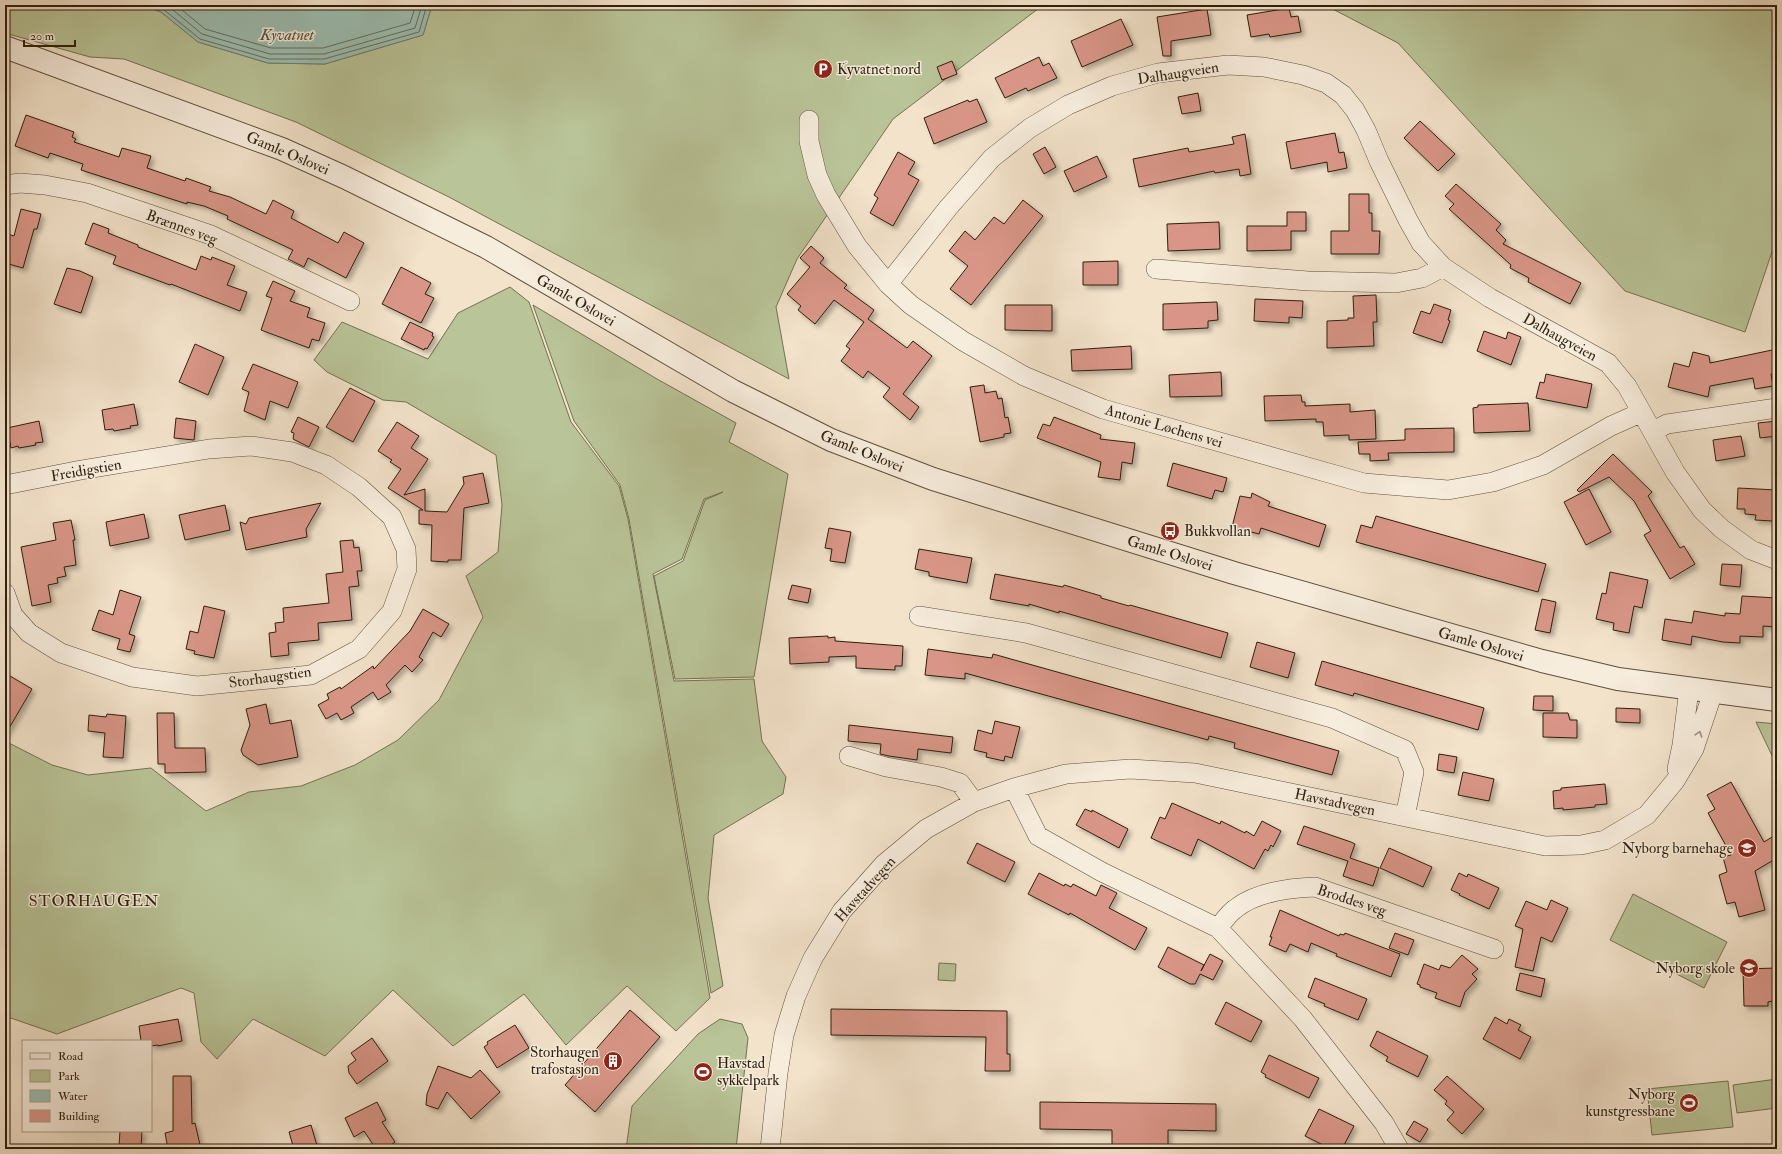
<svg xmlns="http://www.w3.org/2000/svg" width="1782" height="1154" viewBox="0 0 1782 1154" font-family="'IM FELL Double Pica',serif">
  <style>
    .green { fill: #b9c498; stroke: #747252 }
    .water { fill: #9cbeb2; stroke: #707e70 }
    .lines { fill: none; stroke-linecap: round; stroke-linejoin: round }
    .shore { stroke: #656e5f; stroke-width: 1 }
    .building { fill: #d99688; stroke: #2e1f0c; filter: url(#shadow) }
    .minor-casing { stroke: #5f503c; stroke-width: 20 }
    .tertiary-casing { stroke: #5f503c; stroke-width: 24 }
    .minor { stroke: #f7eddd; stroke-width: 19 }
    .tertiary { stroke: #f7eddd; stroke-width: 22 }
    .oneway { stroke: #9d907f }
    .labels { text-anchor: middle; stroke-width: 3; stroke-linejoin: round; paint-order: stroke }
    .poi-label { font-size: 15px; fill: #2e1f0c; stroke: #f7eddd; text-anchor: end }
    .street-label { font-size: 15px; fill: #2e1f0c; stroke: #f7eddd }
    .water-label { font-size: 16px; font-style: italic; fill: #4f4f3e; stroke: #f7eddd }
    .neighbourhood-label { font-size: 16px; letter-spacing: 1px; fill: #2e1f0c; stroke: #f7eddd }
  </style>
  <defs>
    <filter id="shadow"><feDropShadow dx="3.5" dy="3.5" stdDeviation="2" flood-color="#0004"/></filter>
  </defs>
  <rect width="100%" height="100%" fill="#f3e3cb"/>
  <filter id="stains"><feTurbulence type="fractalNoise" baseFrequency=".005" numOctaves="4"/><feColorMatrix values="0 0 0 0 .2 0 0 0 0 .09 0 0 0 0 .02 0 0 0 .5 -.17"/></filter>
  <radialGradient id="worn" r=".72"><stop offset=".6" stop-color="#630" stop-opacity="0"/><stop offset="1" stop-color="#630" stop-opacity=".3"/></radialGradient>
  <path class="green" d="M5,5h137l19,7 37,30 70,21 57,1 98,-29 9,-30h611l-150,114 -96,140 -21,48 13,72 -340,-182 -153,-75 -172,-63 -34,-2 -85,-24z
    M1325,5h452v232l-32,95 -120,-41 -227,-248z
    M510,287l19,15 42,120 48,64 9,33 82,479 -34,33 -49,-45 -61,59 -42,-51 -71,52 -60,-56 -68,66 -72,-37 -36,40 -16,-17 -7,-49 -13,-5 -124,46 -52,-18v-275l47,24 36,10 63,-7 55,43 43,-19 52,-6 54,-21 43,-25 41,-40 44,-83 -17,-41 32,-24 4,-47 -6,-50 -90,-53 -23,-2 -56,-28 -13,-12 28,-38 86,37 30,-46z
    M533,305l124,74 79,44 -7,19 59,32 -34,203 -79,2 -21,-103 29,-15 22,-61 18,-8 -19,7 -22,60 -29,15 21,107 80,-2 8,62 24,36 -3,17 -69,41 -6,63 15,88 -12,7 -82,-474 -9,-34 -46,-64z
    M1756,722l21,2v42z
    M1633,894l94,48 -23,46 -94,-48z
    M939,963l17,1 -1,17 -17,-1z
    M720,1019l22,5 6,14 -12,111h-110l6,-43 66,-72z
    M1777,1079v29l-40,5 -4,-28z
    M1728,1081l5,46 -81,8 -5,-46z"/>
  <path class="water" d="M142,5h290l-9,30 -98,29 -57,-1 -70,-21 -37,-30z"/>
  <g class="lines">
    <path class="shore" d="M153,5l10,4 37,30 69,20h55l95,-27 8,-27
      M167,5l35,29 68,20h54l91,-26 7,-23
      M176,5l29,24 66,19h52l87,-25 6,-18"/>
  </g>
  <path class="building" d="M1289,8l2,9 7,-1 3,16 -31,5 -1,-3 -18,3 -4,-22z
    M1207,9l4,26 -40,6v15h-8l-6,-39z
    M1121,19l12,26 -51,22 -11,-26z
    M1039,57l4,9 6,-3 8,15 -29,13 -2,-3 -21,10 -10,-20z
    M952,61l5,13 -15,6 -5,-13z
    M1198,93l3,18 -19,3 -4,-17z
    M977,99l10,23 -53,22 -10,-26 44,-18 1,2z
    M26,115l48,17 -2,5 4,2 -2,3 45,15 3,-9 29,8 -4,12 38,13 1,-3 25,9 -2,4 21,6 36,17 7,-14 21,11 -3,7 47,25 6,-11 20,11 -18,35 -38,-20 -4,9 -16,-8 5,-9 -66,-31 1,-3 -24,-10 -17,-4v2l-106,-34 2,-6 -33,-11 -2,5 -33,-12z
    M1420,121l35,33 -17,17 -34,-33z
    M1335,133l4,20 5,-1 3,16 -19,4 -1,-10 -36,7 -5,-27z
    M1245,134l6,40 -11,2 -1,-7 -24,4 -1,-2 -75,16 -6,-28 55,-11 1,4 45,-8 -2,-7z
    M1045,147l11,20 -12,7 -11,-20z
    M898,152l17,10 -7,12 11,6 -26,46 -23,-13 8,-15 -4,-3z
    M1097,156l10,21 -33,15 -10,-21z
    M1456,184l45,40 -5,6 10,10 -3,4 78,39 -11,21 -42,-22 1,-4 -19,-10 1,-3 -62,-56 5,-5 -9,-8z
    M1349,194h20v19h3v18h8l-1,23h-48v-23h18z
    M1023,200l20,16 -72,89 -21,-16 18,-23 -19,-15 16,-20 10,9 19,-23 10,7z
    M21,209l20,5 -4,15h-3l-11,39 -18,-5v-30l9,3z
    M1287,212h19v19h-15v19l-44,1v-25h40z
    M1219,222l1,27 -52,2 -1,-27z
    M93,223l16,6 -1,4 30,12v2l58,23 5,-14 10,4 1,-3 23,9 -8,19 20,7 -7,19 -69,-27 -1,1 -57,-21 3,-8 -31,-12z
    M811,246l13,12 -4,5 27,22 -3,3 30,22 -6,9 39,29 6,-7 19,15 -29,38 16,13 -9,13 -27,-23 7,-9 -22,-17 -5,7 -22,-17 9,-12 -4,-3 18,-24 -30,-22 -19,24 -17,-14 3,-4 -14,-12 23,-27 -10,-9z
    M1118,261v24h-35v-23z
    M401,267l30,16 -6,11 9,4 -13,25 -39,-19z
    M67,268l13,3 13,6 -12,36 -27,-9z
    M273,281l22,10 -5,10 20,7 -3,9 18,6 -6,18 -7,-2 -3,9 -48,-18 11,-32 -6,-2z
    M1376,295l1,27h-4l1,24 -47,2v-27l21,-1v-2h6l-1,-22z
    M1255,299l48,2 -1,17 -13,-1v6l-35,-2z
    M1217,302l1,18 -10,1v7l-45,2v-26z
    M1434,304l17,6 -3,10 2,1 -8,22 -29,-10 8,-22 9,3z
    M1005,305h47v26l-47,-1z
    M410,322l23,11 -1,3 2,1 -7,12 -2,-1 -1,2 -23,-11z
    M1484,331l22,8 2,-7 13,5 -10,28 -34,-14z
    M195,344l29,13 -16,38 -29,-13z
    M1131,346l1,23 -60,2 -1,-21z
    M1777,349v24l-6,1 2,12 -18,3 -2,-11 -21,4 -22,4 -2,11 -40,-10 6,-24 15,4 4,-15 16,4 1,7z
    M253,364l45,18 -10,26 -18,-7 -5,19 -21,-9 5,-19 -7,-3z
    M1221,372l1,24 -52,1 -1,-22z
    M1546,374l46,10 -5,24 -51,-10 4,-16 4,1z
    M984,385l1,8 11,-2 2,8 4,-1 3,20 3,-1 3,16 -7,1v3l-24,5 -10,-55z
    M350,388l25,13 -22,41 -27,-15z
    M1301,395l1,7h3v4l45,-2v8l25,-2 1,29 -27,1v-5l-25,1 -1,-14h-7v-3l-51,2 -1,-25z
    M1528,403l2,28 -56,2 -1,-25 5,-1v-2z
    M134,404l4,21 -8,1 1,2 -17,3 -1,-2 -8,1 -3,-20z
    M298,417l21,10 -10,20 -16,-8 1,-6 -3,-1z
    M1054,417l47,18 -1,4 35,4 -3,21 -10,-2 -2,18 -22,-3 3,-15 -64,-24 6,-14 7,2z
    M176,418l20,3 -2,19 -20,-2z
    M39,421l4,21 -8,1 1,2 -17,3 -1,-2 -7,2 -4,-20z
    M1777,421v15l-17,2 -2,-15z
    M397,422l22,14 -8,12 17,11 -24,36 21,-6v22l22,1 17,-28 -1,-7 20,-4 6,30 -25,5 -3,52h-13v2l-17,-1 1,-36 -13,-1v-14h4l-35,-22 13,-19 -11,-7 2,-2 -14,-9z
    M1454,428v24l-66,1 1,7 -19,1v-7h-11l-1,-12 47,-2v-11z
    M1741,436l4,20 -29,5 -3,-21z
    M1613,454l39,38 -4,4 32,52 4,-2 11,18 -25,15 -26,-44 7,-4 -17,-30 -25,-24 -30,15 -2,-2z
    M1173,463l54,15 -4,14 -8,-2 -3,9 -45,-13z
    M1738,488l39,2v21h-3l-1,10 -18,-1 1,-5 -11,-1v-5h-8z
    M1589,489l22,43 -25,13 -22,-43z
    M1252,493l18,9 -2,4 58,19 -7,22 -58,-19 -2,6 -27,-7 8,-31 11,2z
    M321,503l-15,26 1,8 -61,13 -6,-28 6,2 3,-6z
    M225,505l5,25 -45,10 -6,-25z
    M144,514l5,24 -39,8 -4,-24z
    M1376,516l170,48 -8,28 -182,-50 5,-17 11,3z
    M71,520l4,20h-2l3,25 -12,2 2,9 -9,2 1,5 -10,2 3,17 -19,4 -11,-59 35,-7 -3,-17z
    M829,528l22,4 -6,31 -15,-2 2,-12 -7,-1z
    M353,540l1,8 5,-1 3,24h-5l2,15 -10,1 3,33 -34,3 1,17 -31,3 1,12 -18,2 -2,-24 7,-1 -1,-9 9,-1 -1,-14 46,-5 -3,-29 17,-2 -3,-31z
    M919,549l53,9 -5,25 -38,-7v-4l-14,-3z
    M1722,564l20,1 -2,22 -20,-2z
    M1610,572l38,8 -6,28 -8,-2 -5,27 -16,-3 1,-7 -18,-4 6,-26 4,1z
    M995,574l68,13 1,-2 37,11v2l28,8 1,-1 98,28 -7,25 -162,-47v2l-30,-9v2l-39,-7z
    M792,585l19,4 -3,14 -20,-4z
    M120,590l21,7 -12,37 6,2 -5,16 -13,-3 3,-10 -28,-9 7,-20 14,5z
    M1742,596l35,2v29l-14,-1v11l-23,-1v7l-17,-1 -31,-6 -1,9 -29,-5 3,-21 27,4 2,-12 31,5v-3l15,1z
    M1542,599l14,3 -6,31 -15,-3z
    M204,606l21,5 -11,47 -20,-4 1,-3 -9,-2 4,-18 8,2z
    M423,609l26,15 -8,13 -8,-5 -14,25 4,3 -11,12 -7,-7 -19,20 5,7 -13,8 -5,-8 -22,15 3,6 -13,7 -4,-7 -11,6 -8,-14 11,-6 -2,-5 13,-7 1,2 32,-23 1,3 36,-38z
    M828,636v2l7,-1v4l68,5 -1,20h-7v4l-39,-2v-12l-27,1v5l-39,2 -1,-26z
    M1257,642l38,11 -7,25 -38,-11z
    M928,649l64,9 1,-4 346,97 -7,24 -98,-27 1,-5 -26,-7 -1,4 -243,-67v6l-40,-4z
    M1322,661l162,47 -6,22 -124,-37 -1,3 -38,-11z
    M5,673l27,16 -27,46z
    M1534,696h19v15l-20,-1z
    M266,704l4,20 21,-4 7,37 -40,8 -15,-10 -2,-5 9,-25 -4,-16z
    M1616,708l24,1v14l-24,-1z
    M157,713h17l1,35h30l1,24 -41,1v-9h-7z
    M1543,713h25l2,7h7v18l-34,-1z
    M107,714l19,2 -3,42 -20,-1 2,-24 -17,-2 1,-16 17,2z
    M995,721l25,6 -8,31 -7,-2 -1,5 -18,-4 1,-4 -13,-3 4,-20 14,4z
    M849,725l104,12 -2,16 -33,-4 -1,11 -28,-4 -9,-2 1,-10 -33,-3z
    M1439,754l18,3 -3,16 -17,-3z
    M1463,772l31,7 -5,22 -31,-6z
    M1731,782l33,60 8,-5 5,9v12l-22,13 10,39 -26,7 -4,-15 -8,2 -8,-29 8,-3 -4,-15 8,-2 -23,-42 7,-4 -8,-14z
    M1605,784l2,20 -12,1v2l-32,3v-2l-9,1 -1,-18 8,-1v-2z
    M1172,803l48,21 1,-3 24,12 1,-2 8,5 8,-15 19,10 -8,16 -2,-2 -3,6 -3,-2 -11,20 -56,-30 -7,17 -40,-18 9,-21 5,2z
    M1085,809l7,3v-2l36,19 -9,19 -43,-23z
    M1304,826l47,16 4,2 -5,14 29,10 -6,18 -30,-10 5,-15 -51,-17z
    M977,843l38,19 -10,20 -38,-19z
    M1389,848l43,19 -9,20 -43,-19z
    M1039,873l25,13 1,-2 6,3 2,-3 23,12 5,-11 16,8 -8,15 38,20 -12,22 -65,-37 -1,2 -41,-21z
    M1459,873l8,4 1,-3 31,14 -10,21 -30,-14 1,-1 -9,-4z
    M1551,900l17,8 -16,34 -11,-5 -8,34 -18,-4 8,-38 -8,-3 11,-25 21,9z
    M1280,910l59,26 1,-2 4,1 1,-2 55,21 -9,23 -55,-21 1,-2 -26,-11 -3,9 -18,-8 -4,8 -17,-7 3,-8h-2z
    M1395,933l19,7 -6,15 -19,-7z
    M1168,947l36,18 -3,6 9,-17 13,7 -10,19 -13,-6 -5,10h-5l-32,-17z
    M1462,955l16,14 -6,5 5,5 -12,13 -5,15 -25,-9 2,-5 -17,-6v-2l-3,-1 7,-20 15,6 2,-5 9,3z
    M1777,968v32l-9,2v4h-24l-1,-37z
    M1520,973l25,6 -4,18 -25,-7z
    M1315,978l52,21 -9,21 -34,-14 1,-2 -17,-7z
    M1226,1002l36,19 -11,21 -36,-18z
    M831,1009l176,2v43h3v17h-25l1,-34 -155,-2z
    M630,1010l30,27 -65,75 -30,-27z
    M1495,1017l12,7 2,-5 12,6 -3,5 13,7 -11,22 -37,-20z
    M178,1019l4,22 -24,5v-1l-7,1v-5h-10l-2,-15z
    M515,1025l14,23 -32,20 -13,-21 4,-3 -1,-2z
    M1377,1031l51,25 -10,21 -32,-16 2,-4 -18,-11z
    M372,1038l16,23 -31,23 -8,-11 -1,-7 8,-6 -5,-7z
    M1269,1055l50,23 -10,20 -44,-21 1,-2 -5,-3z
    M438,1066l33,12 9,-8 20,22 -29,27 -24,-27 -9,17 -12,-4 1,-11z
    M173,1076h18l1,48 3,-1 5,22 -12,2v2h-20l-3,-16 8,-2z
    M1447,1076l37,33 -22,25 -15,-14 7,-8 -9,-8 2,-3 -13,-11z
    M377,1102l9,18 -4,2 13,20 -10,7h-9l-12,-18 -10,6 -9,-19z
    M1040,1102l176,2v27l-48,-1v19h-56v-19l-72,-1z
    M1319,1109l35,17 -12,23h-17l-2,-4 -18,-9z
    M1414,1121l14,8 -8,13 -14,-8z
    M311,1125l7,24h-24l-5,-17z
    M120,1131h22l-1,16 -22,-1z"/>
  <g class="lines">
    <g class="minor-casing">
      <path id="minor" d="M809,120v21l8,34 9,20 31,51 31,38 23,21 52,36 61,35 79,33 261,74 84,7 45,-8 50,-17 68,-39 29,-13
        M5,185l15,-2 25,2 42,8 124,42 139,66
        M1156,269l152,12 88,2 26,-5 21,-11
        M888,284l60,-76 44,-50 38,-30 38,-23 44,-19 46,-13 70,-8 36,2 39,8 23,8 17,12 12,15 11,20 13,31 29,59 13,23 22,24 47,31 118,65 19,23 48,86 27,38 20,19 29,21 26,10
        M1653,431l14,-7 110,-16
        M5,485l76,-15 128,-21 42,-3 41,6 34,13 33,22 33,30 14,32 1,20 -15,42 -33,38 -48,26 -114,11 -65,-9 -71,-24 -32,-20 -16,-18 -8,-22
        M919,616l107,17 306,85 73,32 9,22 -9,45
        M849,756l37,11 55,10 19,6 14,19
        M1677,769l5,-24 7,-56
        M1014,788l24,48 64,36 116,56 85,91 81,104 15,26
        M1218,928c5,-6 10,-14 17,-19 21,-17 53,-21 80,-22l179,62
        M770,1149l8,-76 6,-38 12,-39 17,-38 29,-47 42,-47 42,-35 48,-27 40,-14 52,-14 64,-5 65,4 350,73 36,-1 24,-5 42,-25 28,-34 19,-32 19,-57"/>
    </g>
    <g class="tertiary-casing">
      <path id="tertiary" d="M5,47l277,102 62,28 142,70 247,144 98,49 102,39 301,94 308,88 76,18 159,21"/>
    </g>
    <use href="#minor" class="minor"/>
    <use href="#tertiary" class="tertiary"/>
  </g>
  <defs><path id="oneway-chevron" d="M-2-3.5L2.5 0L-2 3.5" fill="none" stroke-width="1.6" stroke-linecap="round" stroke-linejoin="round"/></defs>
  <use class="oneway" href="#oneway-chevron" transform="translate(1699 734) rotate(-72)"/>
  <defs>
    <g id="parking-disc" transform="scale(1)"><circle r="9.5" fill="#8f2418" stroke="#f7eddd"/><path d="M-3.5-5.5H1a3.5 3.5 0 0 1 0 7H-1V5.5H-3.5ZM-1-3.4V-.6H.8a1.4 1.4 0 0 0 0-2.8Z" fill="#fff"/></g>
    <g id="bus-disc" transform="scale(1)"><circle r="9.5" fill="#8f2418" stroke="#f7eddd"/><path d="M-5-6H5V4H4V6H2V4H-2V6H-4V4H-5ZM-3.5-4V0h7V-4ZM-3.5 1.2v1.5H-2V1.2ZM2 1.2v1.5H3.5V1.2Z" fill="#fff"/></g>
    <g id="school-disc" transform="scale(1)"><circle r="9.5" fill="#8f2418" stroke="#f7eddd"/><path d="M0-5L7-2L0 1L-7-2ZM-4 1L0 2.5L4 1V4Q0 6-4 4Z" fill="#fff"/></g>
    <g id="building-disc" transform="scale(1)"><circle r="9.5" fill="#8f2418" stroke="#f7eddd"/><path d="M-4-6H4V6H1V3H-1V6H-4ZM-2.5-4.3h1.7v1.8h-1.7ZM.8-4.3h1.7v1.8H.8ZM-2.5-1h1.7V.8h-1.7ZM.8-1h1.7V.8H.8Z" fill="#fff"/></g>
    <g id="stadium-disc" transform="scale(1)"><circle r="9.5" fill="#8f2418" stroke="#f7eddd"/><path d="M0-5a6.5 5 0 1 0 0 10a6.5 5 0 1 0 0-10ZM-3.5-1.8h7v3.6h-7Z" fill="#fff"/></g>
  </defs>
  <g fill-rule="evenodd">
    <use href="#parking-disc" x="823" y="69"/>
    <use href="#bus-disc" x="1170" y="531"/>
    <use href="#school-disc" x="1747" y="848"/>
    <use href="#school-disc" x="1749" y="968"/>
    <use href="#building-disc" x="613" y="1061"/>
    <use href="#stadium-disc" x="703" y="1072"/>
    <use href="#stadium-disc" x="1689" y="1103"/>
  </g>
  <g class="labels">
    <g class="poi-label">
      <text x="837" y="74" text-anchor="start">Kyvatnet nord</text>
      <text x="1184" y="536" text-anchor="start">Bukkvollan</text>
      <text x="1733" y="853">Nyborg barnehage</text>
      <text x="1735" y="973">Nyborg skole</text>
      <text x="599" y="1057">Storhaugen<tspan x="599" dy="17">trafostasjon</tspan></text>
      <text x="717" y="1068" text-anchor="start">Havstad<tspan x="717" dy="17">sykkelpark</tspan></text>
      <text x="1675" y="1099">Nyborg<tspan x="1675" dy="17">kunstgressbane</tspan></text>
    </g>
    <g class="street-label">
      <text transform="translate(1178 73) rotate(-9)" y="5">Dalhaugveien</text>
      <text transform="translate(288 153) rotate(23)" y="5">Gamle Oslovei</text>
      <text transform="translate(182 227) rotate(20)" y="5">Brænnes veg</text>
      <text transform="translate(576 300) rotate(30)" y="5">Gamle Oslovei</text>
      <text transform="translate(1560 337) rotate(29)" y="5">Dalhaugveien</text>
      <text transform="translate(1164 426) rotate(16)" y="5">Antonie Løchens vei</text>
      <text transform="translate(862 451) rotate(22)" y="5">Gamle Oslovei</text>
      <text transform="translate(86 470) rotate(-10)" y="5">Freidigstien</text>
      <text transform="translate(1170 553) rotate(17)" y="5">Gamle Oslovei</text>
      <text transform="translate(1481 644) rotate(16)" y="5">Gamle Oslovei</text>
      <text transform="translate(270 677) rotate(-8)" y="5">Storhaugstien</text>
      <text transform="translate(1335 802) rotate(12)" y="5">Havstadvegen</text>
      <text transform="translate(865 889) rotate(-48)" y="5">Havstadvegen</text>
      <text transform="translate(1352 900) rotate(18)" y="5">Broddes veg</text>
    </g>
    <g class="water-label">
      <text x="287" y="40">Kyvatnet</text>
    </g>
    <g class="neighbourhood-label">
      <text x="94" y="906">STORHAUGEN</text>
    </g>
  </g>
  <rect width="1782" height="1154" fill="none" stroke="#f3e3cb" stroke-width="20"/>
  <rect x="6" y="6" width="1770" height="1142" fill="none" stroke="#2e1f0c" stroke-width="2"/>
  <rect x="10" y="10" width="1762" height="1134" fill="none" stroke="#2e1f0c"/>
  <rect x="22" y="1040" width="130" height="92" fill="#f7eddd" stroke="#a79b89"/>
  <rect x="30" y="1053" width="20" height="6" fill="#f7eddd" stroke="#a79b89"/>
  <text x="58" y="1060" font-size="12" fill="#2e1f0c">Road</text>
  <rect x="30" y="1070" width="20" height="12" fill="#b9c498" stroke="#a79b89"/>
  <text x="58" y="1080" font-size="12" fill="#2e1f0c">Park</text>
  <rect x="30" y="1090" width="20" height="12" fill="#9cbeb2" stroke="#a79b89"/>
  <text x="58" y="1100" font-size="12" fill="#2e1f0c">Water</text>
  <rect x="30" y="1110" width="20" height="12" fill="#d99688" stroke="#a79b89"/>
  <text x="58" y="1120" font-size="12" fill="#2e1f0c">Building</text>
  <path d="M24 40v6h51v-6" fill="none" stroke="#2e1f0c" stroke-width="2"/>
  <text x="30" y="40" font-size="12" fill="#2e1f0c" stroke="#f7eddd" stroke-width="3" paint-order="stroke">20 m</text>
  <rect width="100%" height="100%" filter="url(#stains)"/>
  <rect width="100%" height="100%" fill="url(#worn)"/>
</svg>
